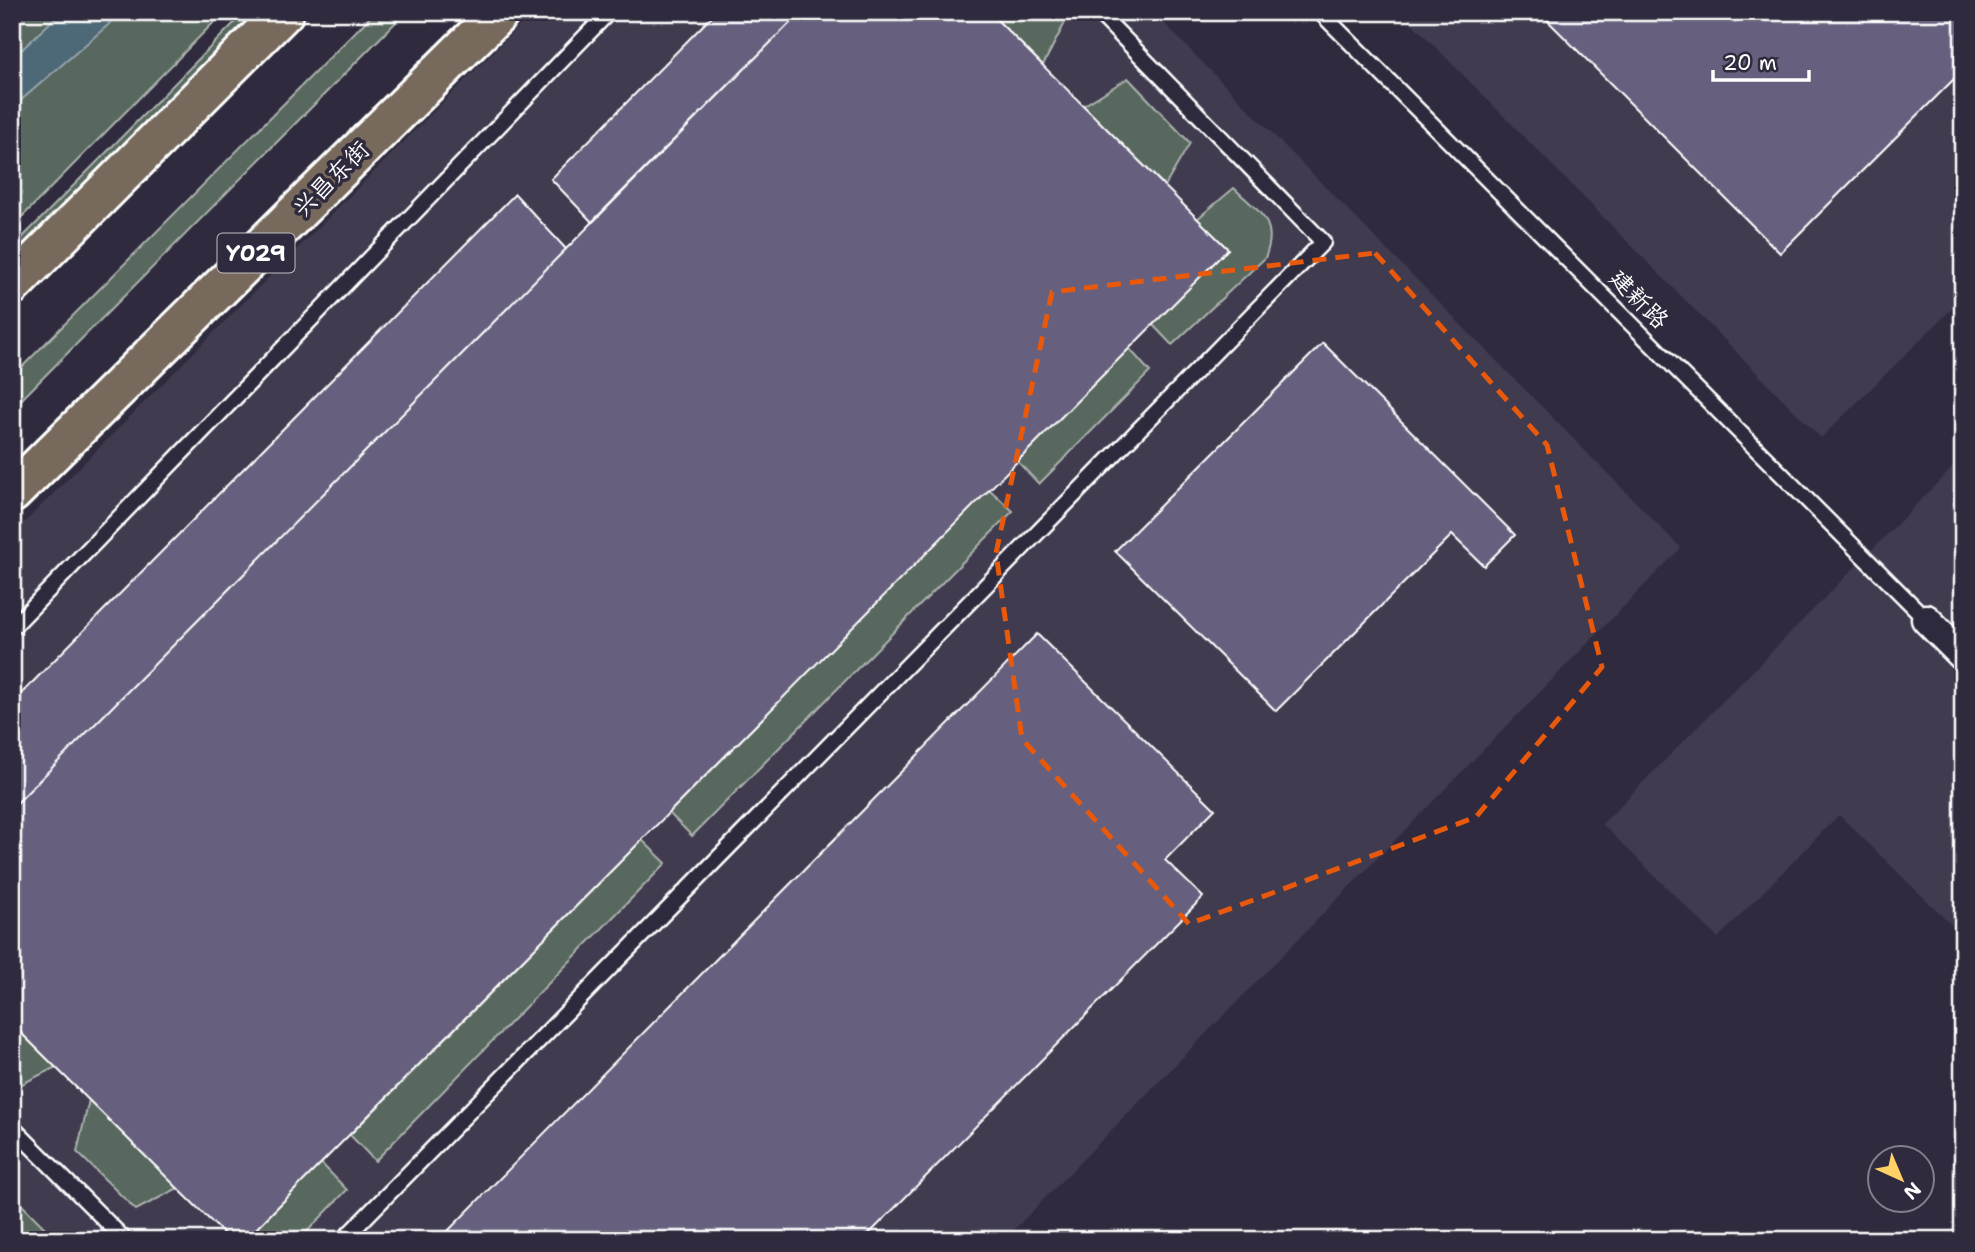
<svg xmlns="http://www.w3.org/2000/svg" width="1975" height="1252" viewBox="0 0 1975 1252" font-family="'Shantell Sans','LXGW WenKai TC',sans-serif">
  <style>
    .built { fill: #403a50 }
    .green { fill: #58675e; stroke: #acb3ae; stroke-width: 2 }
    .water { fill: #4e6876; stroke: #95a4ad; stroke-width: 2 }
    .building { fill: #66617e; stroke: #fff; stroke-width: 2 }
    .lines { fill: none; stroke-linecap: round; stroke-linejoin: round }
    .service-casing { stroke: #fff; stroke-width: 19 }
    .minor-casing { stroke: #fff; stroke-width: 33 }
    .primary-casing { stroke: #fff; stroke-width: 44 }
    .service { stroke: #2f2a3d; stroke-width: 14 }
    .minor { stroke: #2f2a3d; stroke-width: 28 }
    .primary { stroke: #77695c; stroke-width: 38 }
    .marked { fill: none; stroke: #e8590c; stroke-width: 5; stroke-dasharray: 14 9; stroke-linejoin: round }
    .labels { text-anchor: middle; stroke-width: 7; stroke-linejoin: round; paint-order: stroke }
    .shield { fill: #2f2a3d; stroke: #c1bfc5; stroke-width: 2 }
    .shield-label { font-size: 23px; font-weight: bold; fill: #fff }
    .street-label { font-size: 24px; fill: #fff; stroke: #2f2a3d }
  </style>
  <rect width="100%" height="100%" fill="#2f2a3d"/>
  <filter id="ink" filterUnits="userSpaceOnUse"><feTurbulence type="fractalNoise" baseFrequency=".0143" numOctaves="2"/><feDisplacementMap in="SourceGraphic" scale="14" xChannelSelector="R" yChannelSelector="G"/><feConvolveMatrix kernelMatrix="1 2 1 2 8 2 1 2 1" color-interpolation-filters="sRGB"/></filter>
  <g filter="url(#ink)">
    <path class="built" d="M533,12h620l528,536 -677,692h-949l-43,-43v-662z
      M1401,12h562v286l-142,140z
      M1963,457v479l-124,-121 -121,123 -116,-114z"/>
    <path class="green" d="M12,12h212l-212,215z
      M245,12h15l-248,253v-17z
      M375,12h31l-394,397v-32z
      M989,12h77l3,3 -26,50z
      M1128,78l62,65 -25,43 -82,-80z
      M1234,188c24,24 46,33 31,70l-93,87 -20,-21 76,-75 -31,-30z
      M1129,348l21,24 -111,112 -22,-23z
      M989,489l24,22 -321,325 -23,-23z
      M642,840l24,23 -291,298 -25,-26z
      M12,1024l44,43 -44,22z
      M89,1100l89,88 -42,22 -59,-58z
      M321,1163l26,27 -48,50h-54z
      M12,1195l45,45h-45z"/>
    <path class="water" d="M61,12h57l-10,13 -96,83v-49z"/>
    <path class="building" d="M716,12h85l-209,210 -41,-43z
      M801,12h188l239,237 -983,991h-15l-218,-216v-216z
      M1539,12h424v58l-183,183z
      M515,194l51,55 -554,559v-105z
      M1323,343l192,192 -31,31 -32,-31 -176,176 -161,-160z
      M1037,634l178,175 -50,51 38,37 -340,343h-424z"/>
    <g class="lines">
      <g class="service-casing">
        <path id="service" d="M1320,12l606,607
          M12,628l597,-616
          M12,1127l113,113
          M343,1240l980,-998 -225,-230"/>
      </g>
      <g class="minor-casing">
        <path id="minor" d="M1926,619l37,37"/>
      </g>
      <g class="primary-casing">
        <path id="primary" d="M12,285l272,-273
          M12,493l488,-481"/>
      </g>
      <use href="#service" class="service"/>
      <use href="#minor" class="minor"/>
      <use href="#primary" class="primary"/>
    </g>
  </g>
  <path class="marked" d="M1375,253l172,192 55,222 -126,150 -287,107 -167,-185 -26,-186 56,-261z"/>
  <g class="labels">
    <rect class="shield" x="217.5" y="233.5" width="77" height="39" rx="5"/>
    <g class="shield-label">
      <text x="256" y="261">Y029</text>
    </g>
    <g class="street-label">
      <text transform="translate(331 179) rotate(-45)" y="8">兴昌东街</text>
      <text transform="translate(1639 299) rotate(45)" y="8">建新路</text>
    </g>
  </g>
  <rect width="1975" height="1252" fill="none" stroke="#2f2a3d" stroke-width="42"/>
  <rect x="21" y="21" width="1933" height="1210" fill="none" stroke="#fff" stroke-width="2.5" filter="url(#ink)"/>
  <g transform="translate(1901 1179) rotate(136)"><circle r="33" fill="#2f2a3d" stroke="#827f8b" stroke-width="2"/>
  <path d="M0-5L12 26L0 18L-12 26Z" fill="#ffd166"/>
  <text y="-10" font-size="19" font-weight="bold" text-anchor="middle" fill="#ffffff">N</text>
  </g>
  <path d="M1713 70v10h96v-10" fill="none" stroke="#ffffff" stroke-width="3.5"/>
  <text x="1723" y="70" font-size="21" fill="#ffffff" stroke="#2f2a3d" stroke-width="5" paint-order="stroke">20 m</text>
</svg>
